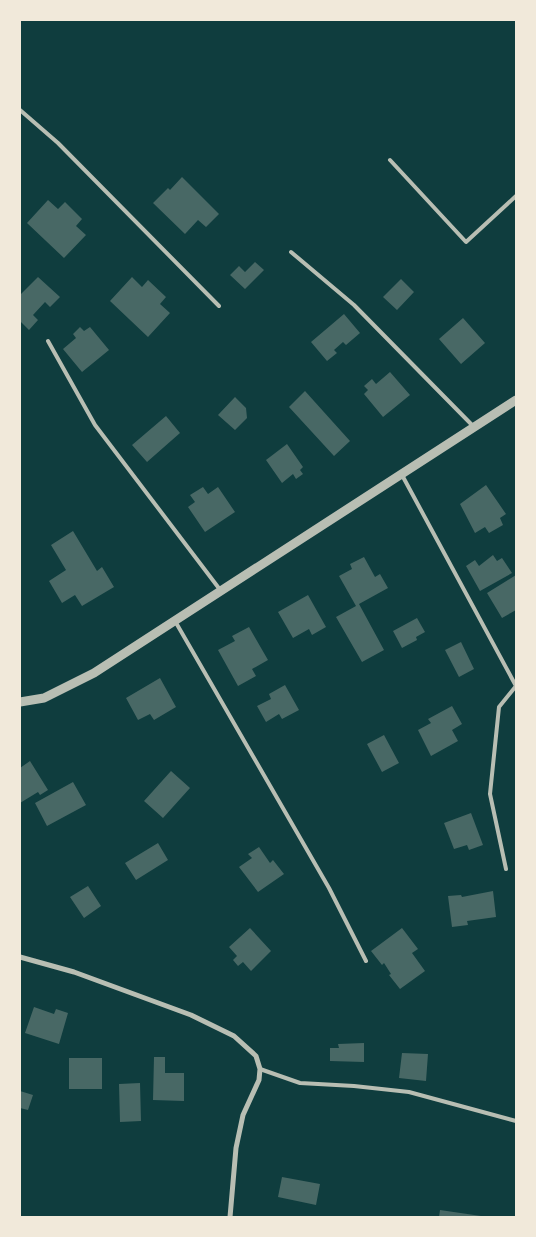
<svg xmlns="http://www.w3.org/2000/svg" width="536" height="1237" viewBox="0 0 536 1237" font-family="Montserrat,sans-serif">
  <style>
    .building { fill: #486865 }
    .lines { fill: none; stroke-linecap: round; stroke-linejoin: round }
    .service { stroke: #b8beb3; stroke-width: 4 }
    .minor { stroke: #b8beb3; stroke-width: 5 }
    .tertiary { stroke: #b8beb3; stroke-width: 9 }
  </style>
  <rect width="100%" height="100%" fill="#0f3d3e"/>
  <path class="building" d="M182,177l37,37 -13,13 -8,-7 -13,14 -32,-31 15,-15 2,2z
    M48,200l10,9 7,-7 17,17 -6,7 10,9 -22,23 -37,-35z
    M255,262l9,8 -19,19 -15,-14 9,-9 6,6z
    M38,277l22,20 -10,10 -5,-5 -12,13 5,5 -9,10 -9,-9v-26z
    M132,277l10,10 6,-7 18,17 -6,7 10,9 -22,24 -38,-36z
    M401,279l13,13 -17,18 -14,-13z
    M344,314l16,19 -14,12 -3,-3 -9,8 3,3 -10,8 -16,-19z
    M463,318l22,25 -24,21 -22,-25z
    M80,327l4,4 6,-4 19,23 -27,22 -19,-23 13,-11 -3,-4z
    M390,372l20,23 -27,22 -19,-23 4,-4 -4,-4 8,-7 4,5z
    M305,391l45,50 -16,15 -45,-49z
    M235,397l11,11 1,10 -12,12 -17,-15z
    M166,416l14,17 -33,29 -15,-17z
    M287,444l16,23 -3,3 3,4 -7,5 -3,-5 -11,9 -16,-23z
    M486,485l20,29 -6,4 3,7 -14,8 -4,-6 -10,6 -15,-29z
    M203,487l5,7 10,-7 17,25 -30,20 -17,-25 7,-5 -5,-7z
    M73,531l24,40 5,-4 12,20 -32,19 -7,-11 -13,8 -13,-22 17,-11 -15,-25z
    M493,555l4,6 5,-3 10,15 -32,18 -14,-25 9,-6 4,6z
    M364,557l11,20 5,-3 8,14 -29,16 25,46 -22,12 -26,-45 20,-11 -17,-30 13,-7 -2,-5z
    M516,575v35l-14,8 -15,-25z
    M308,595l18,32 -14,8 -3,-6 -16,9 -15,-26z
    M417,618l8,14 -9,5 1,3 -15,8 -9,-17z
    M249,627l19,33 -16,9 4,7 -18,10 -20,-36 17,-9 -3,-5z
    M461,642l13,27 -15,8 -14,-27z
    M160,678l16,29 -22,13 -4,-6 -12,6 -12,-22z
    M285,685l14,25 -17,9 -3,-5 -13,8 -9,-16 14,-7 -2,-5z
    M452,706l10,18 -10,6 6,11 -27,15 -13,-26 13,-7 -3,-4z
    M384,735l15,28 -17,9 -15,-28z
    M30,761l18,29 -8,5 -2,-3 -18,11v-35z
    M171,771l19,17 -27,30 -19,-17z
    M73,782l13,23 -39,21 -12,-23z
    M471,813l12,32 -14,5 -2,-5 -13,4 -10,-26z
    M158,843l10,17 -32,20 -11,-17z
    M259,847l11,16 3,-3 11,14 -26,18 -19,-25 13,-9 -4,-4z
    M88,886l13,20 -17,12 -14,-21z
    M493,891l3,26 -29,4 1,4 -16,2 -4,-31 13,-1 1,2z
    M250,928l21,23 -20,20 -8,-9 -5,4 -5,-6 4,-4 -8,-9z
    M402,928l16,21 -6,4 13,18 -25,18 -11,-14 2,-1 -7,-11 -2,2 -11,-14z
    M34,1007l20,7 2,-5 12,4 -9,31 -34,-11z
    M364,1043v19l-34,-1v-13h9l-1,-4z
    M402,1053l26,1 -2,27 -27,-3z
    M154,1057h11v16h19v28l-31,-1z
    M69,1058h33v31h-33z
    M140,1083l1,38 -21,1 -1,-38z
    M20,1091l13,4 -5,15 -8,-2z
    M282,1177l38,7 -4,21 -38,-8z
    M440,1210l41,6v1h-42z"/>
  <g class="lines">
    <path class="service" d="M20,110l38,33 161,163
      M390,160l76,82 50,-46
      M291,252l63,53 120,122
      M48,341l47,84 126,166
      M402,475l114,211
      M175,621l154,267 37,73
      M506,869l-16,-75 9,-87 17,-21
      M260,1069l40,14 54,3 55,6 107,29"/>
    <path class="minor" d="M20,957l54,15 117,43 43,21 22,20 4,13 -1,11 -16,35 -7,33 -6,69"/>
    <path class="tertiary" d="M20,702l24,-4 50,-25 422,-273"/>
  </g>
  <rect width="536" height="1237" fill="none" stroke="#f1e9da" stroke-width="42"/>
</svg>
